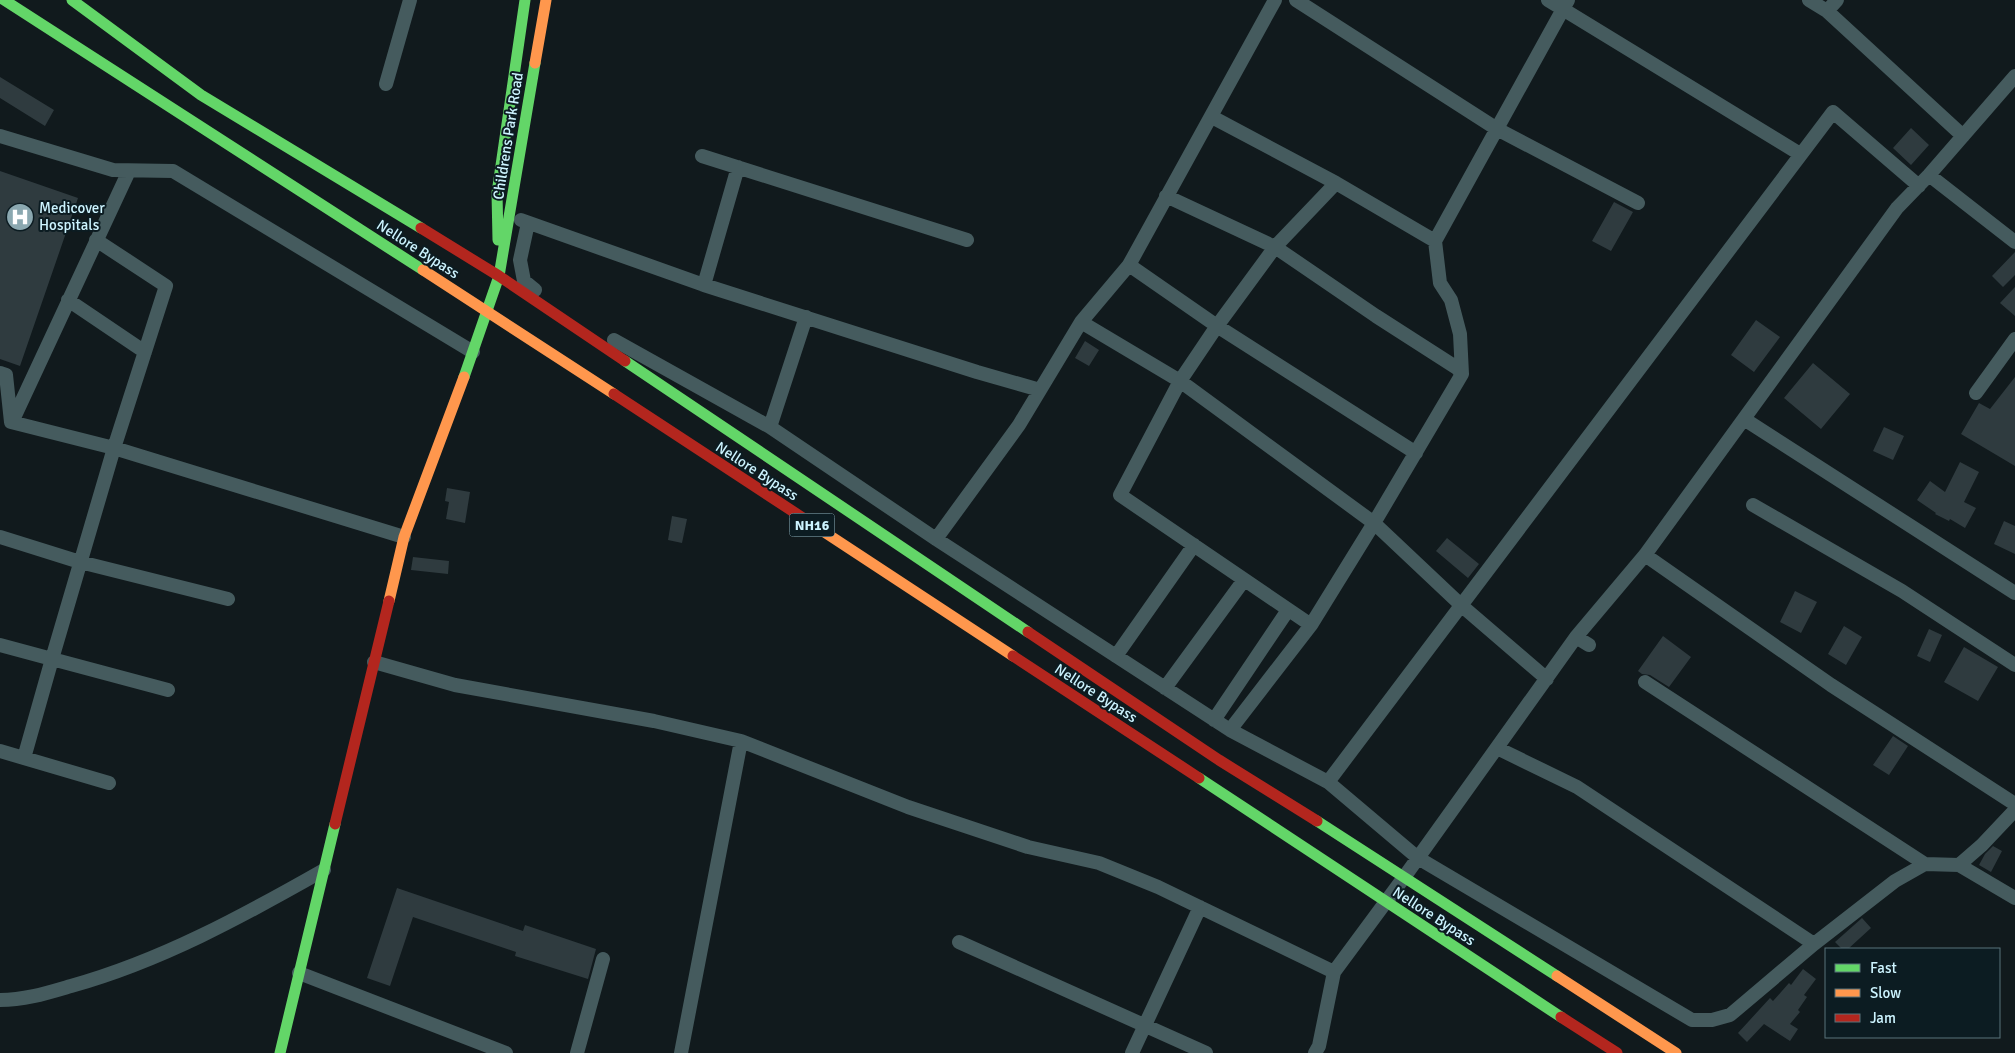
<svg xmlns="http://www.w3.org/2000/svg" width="2015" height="1053" viewBox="0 0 2015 1053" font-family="Signika,sans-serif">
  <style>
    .building { fill: #2f3b3f }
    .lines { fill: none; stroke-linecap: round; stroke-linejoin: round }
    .street { stroke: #455b5e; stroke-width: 14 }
    .fast { stroke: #63d668; stroke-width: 11 }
    .slow { stroke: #ff974d; stroke-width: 11 }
    .jam { stroke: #b3261e; stroke-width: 11 }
    .labels { text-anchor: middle; stroke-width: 4; stroke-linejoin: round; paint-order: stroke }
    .shield { fill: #0c1c22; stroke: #93b3bd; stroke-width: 1 }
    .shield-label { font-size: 14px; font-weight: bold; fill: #cdf4ff }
    .street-label { font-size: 15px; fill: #cdf4ff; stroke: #0c1c22 }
    .poi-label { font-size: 15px; fill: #cdf4ff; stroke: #0c1c22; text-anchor: start }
  </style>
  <rect width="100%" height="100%" fill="#111a1d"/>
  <path class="building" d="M0,77l54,33 -9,16 -45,-28z
    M1911,128l18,17 -18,20 -18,-17z
    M0,171l78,27 -58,168 -20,-7z
    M1614,202l19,10 -22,39 -19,-10z
    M2015,252v23l-12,12 -11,-11z
    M2015,287v29l-15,-13z
    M1756,320l24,17 -26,35 -23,-17z
    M1085,341l14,9 -10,16 -14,-8z
    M1813,363l37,31 -29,35 -37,-31z
    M2015,377v89l-54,-32 18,-31 11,6z
    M1884,427l20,9 -11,24 -20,-9z
    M1960,462l19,10 -15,30 12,6 -11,20 -15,-9 -1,2 -14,-7 1,-1 -19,-13 13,-19 15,11z
    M447,488l23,4 -5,31 -19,-4 3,-17 -4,-1z
    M672,516l15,3 -5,24 -14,-3z
    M2004,521l11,5v28l-21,-10z
    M1447,538l32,26 -11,14 -32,-27z
    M413,557l36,4 -1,13 -37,-4z
    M1795,591l22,11 -16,31 -21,-11z
    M1844,626l18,11 -16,28 -18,-11z
    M1929,629l13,6 -12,27 -13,-6z
    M1663,636l28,21 -22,30 -19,-12 -8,-1 -4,-3z
    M1964,647l34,20 -20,34 -34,-19z
    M1893,736l15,10 -19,29 -16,-10z
    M1993,846l9,5 -11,21 -12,-7 6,-11z
    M397,888l126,43 2,-6 71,24 -8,30 -73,-23 1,-4 -103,-35 -23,69 -23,-8z
    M1862,918l9,10 -23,21h-6l-7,-7z
    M1803,969l13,10 -12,16 3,2 -9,13 2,2 -10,12 8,5 -8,12 -26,-17 -17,18 -9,-9 32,-35 3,3 16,-18 2,2z"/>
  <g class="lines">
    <path class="street" d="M1296,0l201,129 141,74
      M1548,0l252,154
      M1809,0l18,11 136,125
      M1827,11l10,-11
      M386,84l24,-84
      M1212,117l124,66 99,58
      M0,136l113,34 60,1 300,181
      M702,156l265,84
      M1929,175l86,67
      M1166,196l109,51 101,69 81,52 5,6
      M521,220l183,65 273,87 63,18
      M528,223l-8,37 4,21 11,9
      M1129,265l88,61 199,127
      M704,285l34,-118
      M68,300l77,52
      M1081,322l99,59 194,142 -63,102 -81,105
      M614,340l156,87 166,112 294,191 98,52 90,76 274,162h20l18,-5 84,-71 81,-63 30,-17 34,1 23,-20 33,-35
      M0,373l6,2 5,47 103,26 290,89
      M1976,393l39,-54
      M1744,419l271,174
      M12,422l117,-251
      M770,427l36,-110
      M1753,505l149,86 113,74
      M0,537l80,25 148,37
      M936,539l83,-114 62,-103 48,-57 146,-265
      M1645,555l186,130 184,119
      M1311,625l-191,-130 60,-114 37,-55 58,-79 61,-64
      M1576,637l13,8
      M0,645l52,14 62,-211 52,-162 -70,-46
      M1116,656l78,-111
      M374,662l81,23 199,36 87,20 167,66 120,40 71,16 59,24 176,85
      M1547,679l-85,-73 -88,-83 88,-149 -2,-40 -9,-34 -11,-17 -5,-42 133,-241
      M1645,682l280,182
      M1165,688l79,-108
      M1214,720l74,-110
      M1497,748l80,39 237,157
      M0,751l109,32
      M24,758l28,-99 116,31
      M1328,782l505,-670 86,74
      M1959,865l56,33
      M959,942l247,111
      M299,973l207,80
      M0,1000c25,0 47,-7 71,-14 90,-25 172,-70 253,-116
      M577,1053l26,-94
      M681,1053l60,-312
      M1132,1053l68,-146
      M1315,1053l4,-7 15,-74 71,-96 171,-239 69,-82 252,-347 32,-33 86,-99"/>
    <path class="fast" d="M4,0l419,270
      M72,0l129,95 220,133
      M498,240l-1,-47 28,-193
      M625,361l403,271
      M464,377l35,-101 36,-213
      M1199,778l362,239
      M1317,821l240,155
      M280,1053l55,-229"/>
    <path class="slow" d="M535,63l11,-63
      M423,270l191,124
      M806,520l207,136
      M389,601l15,-64 60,-160
      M1557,976l119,77"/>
    <path class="jam" d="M421,228l78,48 126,85
      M614,394l192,126
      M1028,632l191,128 98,61
      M1013,656l186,122
      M335,824l54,-223
      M1561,1017l56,36"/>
  </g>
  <defs>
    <g id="hospital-disc" transform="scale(1.4375)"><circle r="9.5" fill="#8ba8b0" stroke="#0c1c22"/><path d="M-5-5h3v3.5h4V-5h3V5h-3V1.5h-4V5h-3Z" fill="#fff"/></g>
  </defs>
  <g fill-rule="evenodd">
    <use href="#hospital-disc" x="20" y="217"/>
  </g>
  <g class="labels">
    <rect class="shield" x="789.5" y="513.5" width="45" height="23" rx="4"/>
    <g class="shield-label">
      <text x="812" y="530">NH16</text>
    </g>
    <g class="street-label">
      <text transform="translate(508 136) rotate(-81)" y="5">Childrens Park Road</text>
      <text transform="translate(418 249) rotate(33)" y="5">Nellore Bypass</text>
      <text transform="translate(757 471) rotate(33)" y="5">Nellore Bypass</text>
      <text transform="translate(1096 693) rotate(33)" y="5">Nellore Bypass</text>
      <text transform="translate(1434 916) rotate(33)" y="5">Nellore Bypass</text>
    </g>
    <g class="poi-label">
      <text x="39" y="213">Medicover<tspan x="39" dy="17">Hospitals</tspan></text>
    </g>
  </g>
  <rect x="1825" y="948" width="175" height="90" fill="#0c1c22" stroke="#59727a"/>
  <rect x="1835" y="964" width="25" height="8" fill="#63d668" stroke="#59727a"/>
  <text x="1870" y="973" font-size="15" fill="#cdf4ff">Fast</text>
  <rect x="1835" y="989" width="25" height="8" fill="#ff974d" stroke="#59727a"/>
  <text x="1870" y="998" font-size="15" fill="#cdf4ff">Slow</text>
  <rect x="1835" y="1014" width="25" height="8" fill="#b3261e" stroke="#59727a"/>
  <text x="1870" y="1023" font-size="15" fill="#cdf4ff">Jam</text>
</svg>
